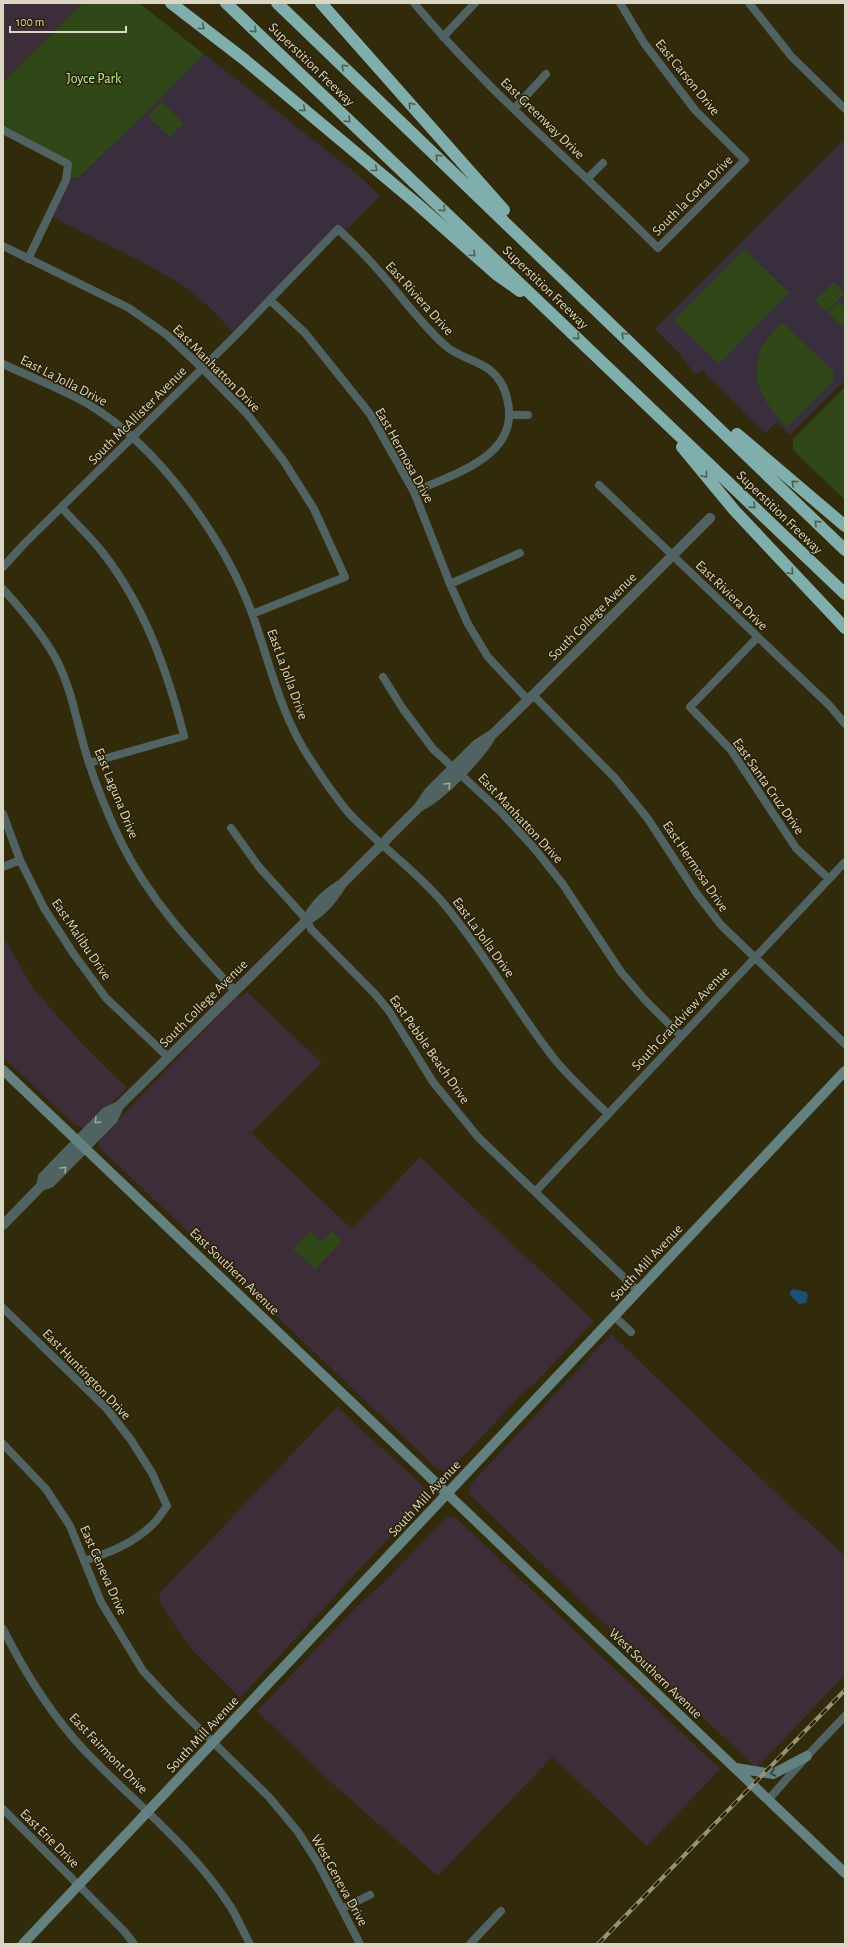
<svg xmlns="http://www.w3.org/2000/svg" width="848" height="1947" viewBox="0 0 848 1947" font-family="'Alegreya Sans',sans-serif">
  <style>
    .commercial { fill: #3d2d39 }
    .education { fill: #392e3e }
    .green { fill: #304718 }
    .water { fill: #185174 }
    .lines { fill: none; stroke-linecap: round; stroke-linejoin: round }
    .minor { stroke: #506362; stroke-width: 8 }
    .tertiary { stroke: #506362; stroke-width: 10 }
    .secondary { stroke: #648181; stroke-width: 10 }
    .motorway { stroke: #80aead; stroke-width: 12 }
    .rail-casing { stroke: #97927b; stroke-width: 4 }
    .rail { stroke: #292102; stroke-width: 2.5; stroke-dasharray: 8; stroke-linecap: butt }
    .oneway { stroke: #50604f }
    .oneway2 { stroke: #a3a89d }
    .oneway3 { stroke: #3b3e28 }
    .labels { text-anchor: middle; stroke-width: 3; stroke-linejoin: round; paint-order: stroke }
    .street-label { font-size: 14px; fill: #dad6c4; stroke: #292102 }
    .park-label { font-size: 14px; fill: #beef90; stroke: #292102 }
  </style>
  <rect width="100%" height="100%" fill="#322b0b"/>
  <path class="commercial" d="M3,3h80l-80,79z
    M3,936l30,52 50,57 44,43 -38,38 -5,2 -9,-3 -72,-68z
    M247,992l75,71 -71,70 13,13 88,83 68,-72 174,164 -60,63 -13,11 -70,74 -8,2 -8,-4 -335,-319 -2,-5 2,-4 136,-142 6,-1z
    M611,1334l163,157 71,65v119l-89,93 -287,-274 2,-10z
    M337,1407l87,80 3,6 -1,5 -186,200 -46,-46 -17,-23 -18,-28 1,-8z
    M448,1516l8,2 264,251 -73,77 -95,-89 -114,119 -105,-92 -76,-73 101,-106 20,-17z"/>
  <path class="education" d="M204,54l154,121 22,21 -37,37 -5,-4 -102,106 -27,-28 -24,-20 -42,-25 -95,-47 18,-35 13,-3 60,-57z
    M845,139v241l-55,55 -14,-13 -10,11 -17,-15 -30,-32 -11,-8 -2,-6 -5,-1 -6,3 -17,-22 -23,-23z"/>
  <path class="green" d="M83,3h56l65,51 -65,66 -60,57 -13,3 2,-16 -65,-34v-48z
    M162,102l22,21 -14,14 -22,-21z
    M744,249l45,44 -70,71 -45,-44z
    M833,282l12,11 -18,19 -12,-11z
    M839,302l6,5v22l-17,-16z
    M782,322l52,50 -1,10 -46,45c-20,-19 -40,-49 -26,-78 5,-10 14,-19 21,-27z
    M845,387v113l-52,-50v-11z
    M310,1231l11,11 11,-11 10,10 -27,28 -22,-20z"/>
  <path class="water" d="M793,1289l13,3 2,3 -2,8 -7,1 -9,-9v-3z"/>
  <g class="lines">
    <path class="minor" d="M414,3c74,89 163,163 244,245l87,-88 -50,-50 -51,-67 -24,-40
      M749,3l42,53 54,53
      M443,37l32,-34
      M514,109l32,-35
      M3,130l65,34 -2,16 -38,79
      M587,179l16,-16
      M3,246l126,62 38,27 35,33 46,47 35,45 31,49 31,68 -93,37
      M270,300l35,33 65,81 44,78 36,92 18,40 20,33 40,43
      M3,364c28,13 58,25 85,40 71,42 137,136 165,212 17,48 28,100 57,143 11,17 24,36 37,52 30,33 69,59 97,93 42,50 72,107 112,157 16,19 35,36 52,53
      M511,415h17
      M599,485l230,220 16,19
      M62,508c13,15 29,29 41,45 42,54 64,117 81,183l-95,27
      M3,567l22,-24 211,-208 102,-106c21,19 40,40 58,62 16,19 32,40 51,56 12,10 30,13 43,23 10,8 16,20 18,33 11,54 -56,71 -94,89
      M450,584l70,-31
      M3,589c19,21 38,43 52,68 18,33 22,70 34,106 8,25 21,56 32,79 28,57 71,103 114,149
      M757,638l-67,69 41,43 65,98 33,31
      M383,677l20,32 30,40 67,62 34,37 28,35 59,89 25,29 35,35
      M533,695l82,83 33,41 49,75 24,31 124,119
      M3,814l17,46 24,48 29,45 33,45 62,59
      M231,828l28,39 48,53 4,9 64,65 14,17 44,71 45,55 160,154
      M3,867l17,-7
      M535,1192l310,-330
      M3,1308l104,101 24,31 21,33 15,33c-5,6 -9,14 -15,19 -19,19 -44,28 -68,36
      M614,1316l17,16
      M3,1444l43,45 24,37 31,76 42,69 29,31 97,95 29,35 20,31 42,81
      M3,1629c22,44 49,87 83,123 48,50 106,95 144,154 8,12 13,26 20,38
      M768,1800l39,-44 38,-40
      M3,1809l121,122 10,13
      M343,1908l27,-13
      M470,1944l31,-33"/>
    <path class="tertiary" d="M421,806c23,-13 55,-46 69,-68
      M307,920c7,-16 19,-26 33,-35
      M41,1186l9,-3 63,-64 6,-13
      M3,1225l38,-39 2,-9 63,-65 13,-6 188,-186c16,-8 26,-21 35,-36l76,-76 11,-16 47,-47 17,-11 40,-39 177,-177"/>
    <path class="secondary" d="M3,1070l842,803
      M736,1768l37,6 34,-18
      M23,1944l822,-873"/>
    <path class="motorway" d="M171,3l74,57 171,143 80,71 24,17
      M226,3l619,591
      M277,3l568,547
      M321,3l183,207
      M737,434l108,92
      M682,447l53,64 110,117"/>
    <g class="rail-casing">
      <path id="rail" d="M598,1944l247,-254"/>
    </g>
    <use href="#rail" class="rail"/>
  </g>
  <defs><path id="oneway-chevron" d="M-2-3.5L2.5 0L-2 3.5" fill="none" stroke-width="1.6" stroke-linecap="round" stroke-linejoin="round"/></defs>
  <g class="oneway">
    <use href="#oneway-chevron" transform="translate(202 27) rotate(38)"/>
    <use href="#oneway-chevron" transform="translate(254 30) rotate(44)"/>
    <use href="#oneway-chevron" transform="translate(344 67) rotate(-136)"/>
    <use href="#oneway-chevron" transform="translate(411 105) rotate(-131)"/>
    <use href="#oneway-chevron" transform="translate(303 109) rotate(40)"/>
    <use href="#oneway-chevron" transform="translate(348 120) rotate(44)"/>
    <use href="#oneway-chevron" transform="translate(438 157) rotate(-136)"/>
    <use href="#oneway-chevron" transform="translate(375 169) rotate(39)"/>
    <use href="#oneway-chevron" transform="translate(443 209) rotate(44)"/>
    <use href="#oneway-chevron" transform="translate(473 254) rotate(42)"/>
    <use href="#oneway-chevron" transform="translate(624 335) rotate(-136)"/>
    <use href="#oneway-chevron" transform="translate(577 337) rotate(44)"/>
    <use href="#oneway-chevron" transform="translate(705 475) rotate(50)"/>
    <use href="#oneway-chevron" transform="translate(794 483) rotate(-140)"/>
    <use href="#oneway-chevron" transform="translate(753 506) rotate(44)"/>
    <use href="#oneway-chevron" transform="translate(817 523) rotate(-136)"/>
    <use href="#oneway-chevron" transform="translate(791 572) rotate(47)"/>
  </g>
  <g class="oneway2">
    <use href="#oneway-chevron" transform="translate(448 785) rotate(-46)"/>
    <use href="#oneway-chevron" transform="translate(97 1121) rotate(135)"/>
    <use href="#oneway-chevron" transform="translate(64 1169) rotate(-46)"/>
  </g>
  <use class="oneway3" href="#oneway-chevron" transform="translate(773 1773) rotate(168)"/>
  <g class="labels">
    <g class="street-label">
      <text transform="translate(312 64) rotate(44)" y="5">Superstition Freeway</text>
      <text transform="translate(688 77) rotate(51)" y="5">East Carson Drive</text>
      <text transform="translate(543 118) rotate(44)" y="5">East Greenway Drive</text>
      <text transform="translate(692 195) rotate(-45)" y="5">South la Corta Drive</text>
      <text transform="translate(546 287) rotate(44)" y="5">Superstition Freeway</text>
      <text transform="translate(420 298) rotate(48)" y="5">East Riviera Drive</text>
      <text transform="translate(217 368) rotate(45)" y="5">East Manhatton Drive</text>
      <text transform="translate(64 380) rotate(27)" y="5">East La Jolla Drive</text>
      <text transform="translate(137 415) rotate(-45)" y="5">South McAllister Avenue</text>
      <text transform="translate(405 455) rotate(61)" y="5">East Hermosa Drive</text>
      <text transform="translate(780 512) rotate(44)" y="5">Superstition Freeway</text>
      <text transform="translate(732 595) rotate(44)" y="5">East Riviera Drive</text>
      <text transform="translate(592 616) rotate(-45)" y="5">South College Avenue</text>
      <text transform="translate(288 674) rotate(70)" y="5">East La Jolla Drive</text>
      <text transform="translate(769 786) rotate(55)" y="5">East Santa Cruz Drive</text>
      <text transform="translate(117 793) rotate(68)" y="5">East Laguna Drive</text>
      <text transform="translate(521 818) rotate(47)" y="5">East Manhatton Drive</text>
      <text transform="translate(696 866) rotate(56)" y="5">East Hermosa Drive</text>
      <text transform="translate(484 937) rotate(54)" y="5">East La Jolla Drive</text>
      <text transform="translate(82 939) rotate(56)" y="5">East Malibu Drive</text>
      <text transform="translate(203 1003) rotate(-45)" y="5">South College Avenue</text>
      <text transform="translate(680 1018) rotate(-47)" y="5">South Grandview Avenue</text>
      <text transform="translate(430 1049) rotate(55)" y="5">East Pebble Beach Drive</text>
      <text transform="translate(646 1262) rotate(-47)" y="5">South Mill Avenue</text>
      <text transform="translate(235 1271) rotate(44)" y="5">East Southern Avenue</text>
      <text transform="translate(87 1374) rotate(46)" y="5">East Huntington Drive</text>
      <text transform="translate(424 1498) rotate(-47)" y="5">South Mill Avenue</text>
      <text transform="translate(104 1570) rotate(66)" y="5">East Geneva Drive</text>
      <text transform="translate(656 1673) rotate(44)" y="5">West Southern Avenue</text>
      <text transform="translate(202 1734) rotate(-47)" y="5">South Mill Avenue</text>
      <text transform="translate(109 1753) rotate(46)" y="5">East Fairmont Drive</text>
      <text transform="translate(50 1838) rotate(45)" y="5">East Erie Drive</text>
      <text transform="translate(340 1880) rotate(61)" y="5">West Geneva Drive</text>
    </g>
    <g class="park-label">
      <text x="94" y="83">Joyce Park</text>
    </g>
  </g>
  <rect width="848" height="1947" fill="none" stroke="#dad6c4" stroke-width="8"/>
  <path d="M10 26v6h116v-6" fill="none" stroke="#dad6c4" stroke-width="2"/>
  <text x="16" y="26" font-size="12" fill="#dad6c4" stroke="#292102" stroke-width="3" paint-order="stroke">100 m</text>
</svg>
